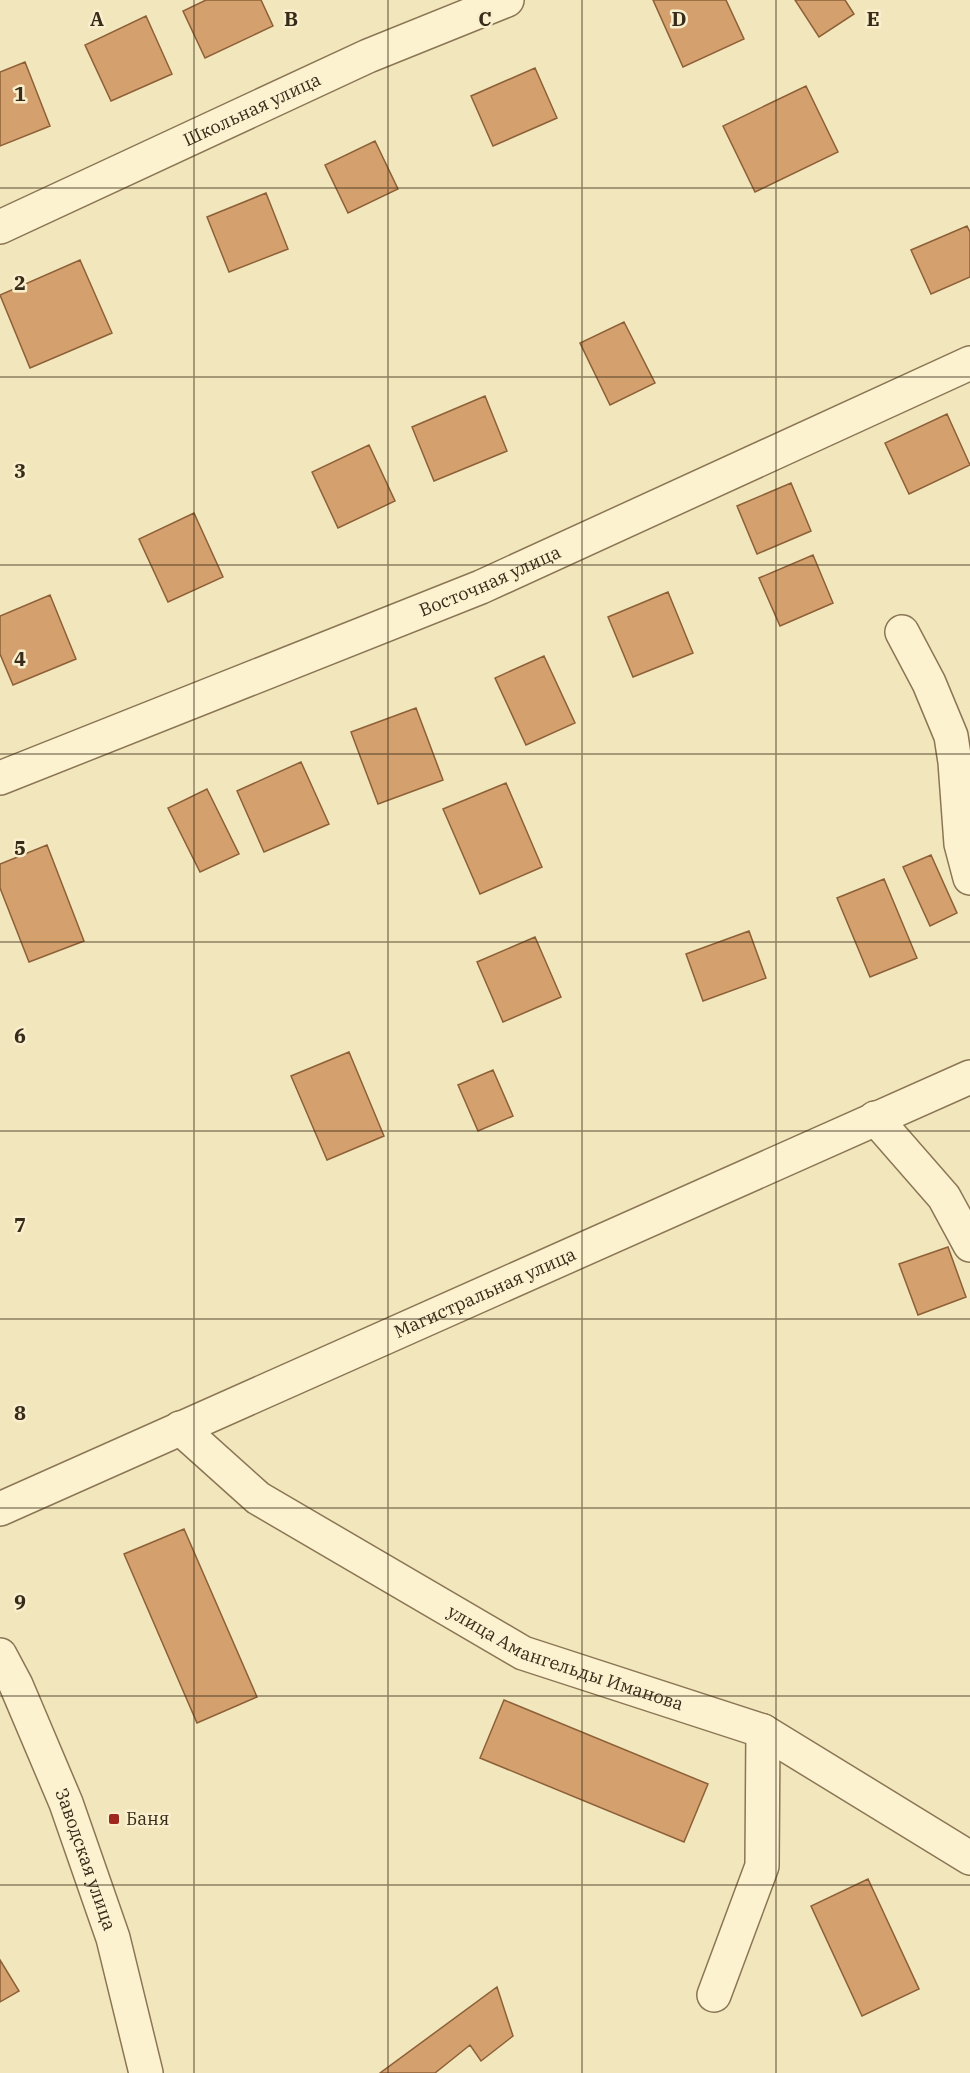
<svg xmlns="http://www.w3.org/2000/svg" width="970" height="2073" viewBox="0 0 970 2073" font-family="'IBM Plex Serif',serif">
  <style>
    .building { fill: #d4a06e; stroke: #8d6037; stroke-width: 1.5 }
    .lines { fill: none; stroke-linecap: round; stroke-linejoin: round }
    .minor-casing { stroke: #8b7654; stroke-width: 36 }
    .minor { stroke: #fcf2d0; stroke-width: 33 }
    .grid { fill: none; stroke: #392b1a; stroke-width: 1.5; stroke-opacity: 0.55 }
    .poi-dot { fill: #a0271e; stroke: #f9efcc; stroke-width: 2 }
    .labels { text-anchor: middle; stroke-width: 5; stroke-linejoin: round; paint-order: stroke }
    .street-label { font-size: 18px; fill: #392b1a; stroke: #f9efcc }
    .poi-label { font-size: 18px; fill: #392b1a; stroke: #f9efcc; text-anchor: start }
    .grid-label { font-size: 20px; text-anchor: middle; font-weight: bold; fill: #392b1a; stroke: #f9efcc; stroke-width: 5; stroke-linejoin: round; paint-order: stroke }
  </style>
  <rect width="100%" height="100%" fill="#f2e6bc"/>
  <path class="building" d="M206,0h55l12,26 -68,32 -22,-47z
    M653,0h73l18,39 -61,28z
    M795,0h50l9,14 -35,23z
    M146,16l26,58 -61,27 -26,-56z
    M25,62l25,64 -50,20v-74z
    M535,68l22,50 -64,28 -22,-50z
    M806,86l32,66 -83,40 -32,-66z
    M375,141l23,48 -50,24 -23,-48z
    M266,193l22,56 -59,23 -22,-55z
    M967,226l3,6v45l-39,17 -20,-44z
    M80,260l32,73 -82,35 -30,-73z
    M624,322l31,61 -45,22 -30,-62z
    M485,396l22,55 -73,30 -22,-54z
    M947,414l23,51 -61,29 -24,-51z
    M369,445l26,56 -57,27 -26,-56z
    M791,483l20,48 -54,23 -20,-48z
    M194,513l29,64 -55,25 -29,-63z
    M813,555l20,48 -53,23 -21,-48z
    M668,592l25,61 -60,24 -25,-60z
    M50,595l26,64 -63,26 -13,-31v-38z
    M544,656l31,67 -49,22 -31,-67z
    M416,708l27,72 -65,24 -27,-72z
    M301,762l28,62 -65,28 -27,-61z
    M506,783l36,84 -62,27 -37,-85z
    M207,789l32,65 -39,18 -32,-64z
    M47,845l37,96 -55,21 -29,-74v-24z
    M931,855l26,58 -27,13 -27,-59z
    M884,879l33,79 -47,19 -33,-79z
    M749,931l17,47 -63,23 -17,-47z
    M535,937l26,60 -58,25 -26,-60z
    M349,1052l35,84 -57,24 -36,-84z
    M493,1070l20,46 -35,15 -20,-46z
    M948,1247l18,50 -48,18 -19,-51z
    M184,1529l73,168 -60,26 -73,-169z
    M504,1700l204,84 -24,58 -204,-84z
    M868,1879l51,110 -57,27 -51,-110z
    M0,1960l19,31 -19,11z
    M497,1987l16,49 -32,25 -11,-16 -35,28h-55z"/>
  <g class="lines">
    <g class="minor-casing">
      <g id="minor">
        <path id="s1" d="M0,227l368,-171 139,-56"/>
        <path d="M902,632l27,51 22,53 4,26 6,82 9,34"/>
        <path id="s2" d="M0,778l481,-191 489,-224"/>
        <path d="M875,1118l69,79 26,48"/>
        <path id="s3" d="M180,1428l78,70 265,155 240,78 207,127"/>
        <path id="s4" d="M0,1509l970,-432"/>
        <path id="s5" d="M0,1655l16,30 50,118 47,135 33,135"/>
        <path d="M714,1995l48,-129 1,-135"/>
      </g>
    </g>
    <use href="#minor" class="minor"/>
  </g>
  <path class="grid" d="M194,0v2073M388,0v2073M582,0v2073M776,0v2073M0,188h970M0,377h970M0,565h970M0,754h970M0,942h970M0,1131h970M0,1319h970M0,1508h970M0,1696h970M0,1885h970"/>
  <rect class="poi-dot" x="108" y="1813" width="12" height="12" rx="3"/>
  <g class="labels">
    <g class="street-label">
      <text dy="6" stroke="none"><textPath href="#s1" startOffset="278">Школьная улица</textPath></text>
      <text dy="6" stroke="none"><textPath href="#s2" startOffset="528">Восточная улица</textPath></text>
      <text dy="6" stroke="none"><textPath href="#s4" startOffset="531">Магистральная улица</textPath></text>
      <text dy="6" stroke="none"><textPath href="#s3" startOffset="453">улица Амангельды Иманова</textPath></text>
      <text dy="6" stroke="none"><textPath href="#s5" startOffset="222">Заводская улица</textPath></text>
    </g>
    <g class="poi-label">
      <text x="126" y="1825">Баня</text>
    </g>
  </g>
  <g class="grid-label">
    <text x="97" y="26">A</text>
    <text x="291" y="26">B</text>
    <text x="485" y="26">C</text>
    <text x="679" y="26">D</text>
    <text x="873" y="26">E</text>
    <text x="20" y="101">1</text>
    <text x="20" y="290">2</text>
    <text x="20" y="478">3</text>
    <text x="20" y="666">4</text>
    <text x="20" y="855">5</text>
    <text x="20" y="1043">6</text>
    <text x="20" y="1232">7</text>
    <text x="20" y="1420">8</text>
    <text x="20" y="1609">9</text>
  </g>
</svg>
